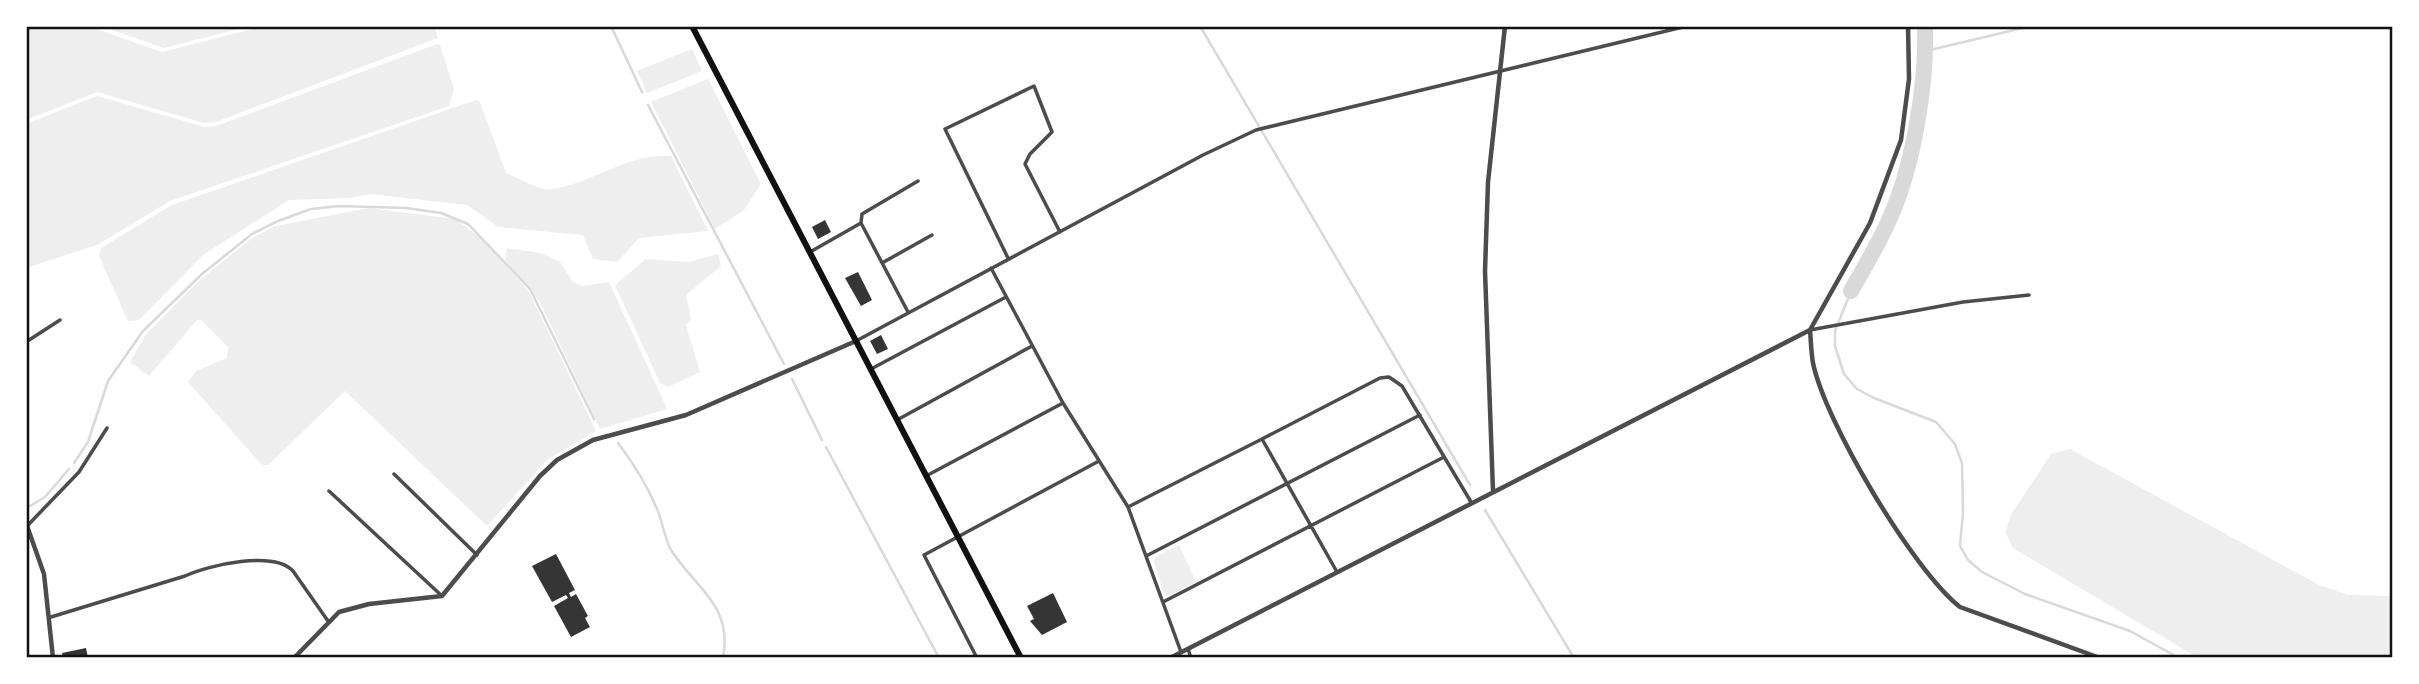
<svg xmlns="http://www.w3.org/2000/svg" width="2419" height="684" viewBox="0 0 2419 684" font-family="'Alegreya Sans',sans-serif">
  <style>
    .green { fill: #eee }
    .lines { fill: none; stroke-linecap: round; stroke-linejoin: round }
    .stream { stroke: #d9d9d9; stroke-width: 2.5 }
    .river { stroke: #d9d9d9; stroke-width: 16 }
    .building { fill: #353535 }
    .minor { stroke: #4c4c4c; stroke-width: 3.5 }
    .tertiary { stroke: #4c4c4c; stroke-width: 4.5 }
    .primary { stroke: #111; stroke-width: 6 }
    .neatline { fill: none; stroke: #111; stroke-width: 2.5 }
  </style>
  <rect width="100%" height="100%" fill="#fff"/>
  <path class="green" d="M26,26h62l74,26 102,-26h170l4,12 -222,84 -12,1 -107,-31 -71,28z
    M101,26h149l-86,22z
    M437,44l3,1 14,44 -5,17 -279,95 -73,44 -71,23v-144l71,-28 108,31 11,-1z
    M692,49l10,22 -55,22 -10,-22z
    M708,79l53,105 -17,26 -29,19 -64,-127z
    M476,100h3l27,73c12,5 33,18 45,16 41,-5 78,-37 120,-33l37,75 -69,7 -22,24 -24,-3 -10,-24 -85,-8 -31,-22 -97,-11 -20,4 -61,2 -86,55 -64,65 -11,1 -29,-65 2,-8 71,-43z
    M369,208l86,11 27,20 46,51 68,141 -49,29 -60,66 -142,-135 -77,74h-6l-74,-83 8,-11 31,-13 1,-11 -27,-27h-4l-48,56 -19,-14 16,-28 54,-54 52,-42 23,-12z
    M507,248l34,5 19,9 13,20 9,4 27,-4 58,127 -67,20 -60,-127 -35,-42z
    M718,254l3,12 -35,29 5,24 -5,6 14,47 -32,15 -8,-4 -45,-98 31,-26 42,3z
    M2070,449l249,136 30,10 44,1v62h-195l-185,-110 -8,-16 7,-19 39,-59z
    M1179,545l17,37 -27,14 -5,-2 -10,-32 1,-5z"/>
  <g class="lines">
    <path class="stream" d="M611,26l31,66
      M1200,26l270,459
      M1926,51l105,-25
      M648,105l136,259
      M1851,291l-16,40v15l9,28 13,15 17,9 62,24 19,22 7,19 1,49 -3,34 8,14 14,12 43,22 105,37 49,27
      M792,379l30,61
      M618,443c16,21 29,42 39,66 6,13 7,29 14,41 25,39 62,55 52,108
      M826,447l113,211
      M74,463l14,-21 20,-61 35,-50 59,-57 50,-40 26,-13 33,-12 28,-3 67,2 35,5 27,11 62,65 64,130
      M30,506l15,-9 24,-28
      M1485,510l89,148"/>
    <path class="river" d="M1851,291c13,-23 27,-46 38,-71 24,-52 38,-136 36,-194"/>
  </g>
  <path class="building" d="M825,220l6,12 -13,7 -6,-12z
    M858,272l14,28 -11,6 -16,-28z
    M881,335l7,14 -11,5 -7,-13z
    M556,554l19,36 -6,3 2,4 5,-3 12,22 -3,2 5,9 -19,10 -17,-31 14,-8 -2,-3 -14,7 -20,-36z
    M1053,593l14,29 -25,13 -12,-14 4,-2 -7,-13z
    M86,648l2,10h-25l-1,-5z"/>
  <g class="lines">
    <path class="minor" d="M861,223l47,89
      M810,252l51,-29 1,-9 56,-33
      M1008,258l-63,-129 89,-43 18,46 -22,22 -5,10 35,68
      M882,263l50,-28
      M991,268l72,135 65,104 53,145
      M1810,330l153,-28 66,-7
      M856,341l347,-186 53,-25 431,-104
      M26,342l34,-22
      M871,369l135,-72
      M897,420l135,-74
      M1262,439l118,-61 9,-1 13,9 69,116
      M394,474l83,81
      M926,476l137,-73
      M329,491l113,105
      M1128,507l134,-68 75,133
      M28,525l51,-53 28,-44
      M1148,555l272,-140
      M1163,602l281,-145
      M51,617l134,-41c24,-11 89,-26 108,-5l35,50
      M1188,649l3,9
      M977,658l-53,-103 175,-94"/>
    <path class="tertiary" d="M1810,330c1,11 1,22 3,33 12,59 100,207 147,244l140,51
      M1493,491l-8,-220 3,-89 17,-156
      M26,523l18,51 9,84
      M294,658l45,-46 30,-8 73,-8 98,-120 17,-16 36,-20 93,-25 170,-74
      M1170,658l640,-328 60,-107 31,-83 8,-61 -1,-53"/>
    <path class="primary" d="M692,26l329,632"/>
  </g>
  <rect width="2419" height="684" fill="none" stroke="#ffffff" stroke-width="56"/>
  <rect x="28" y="28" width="2363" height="628" class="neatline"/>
</svg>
